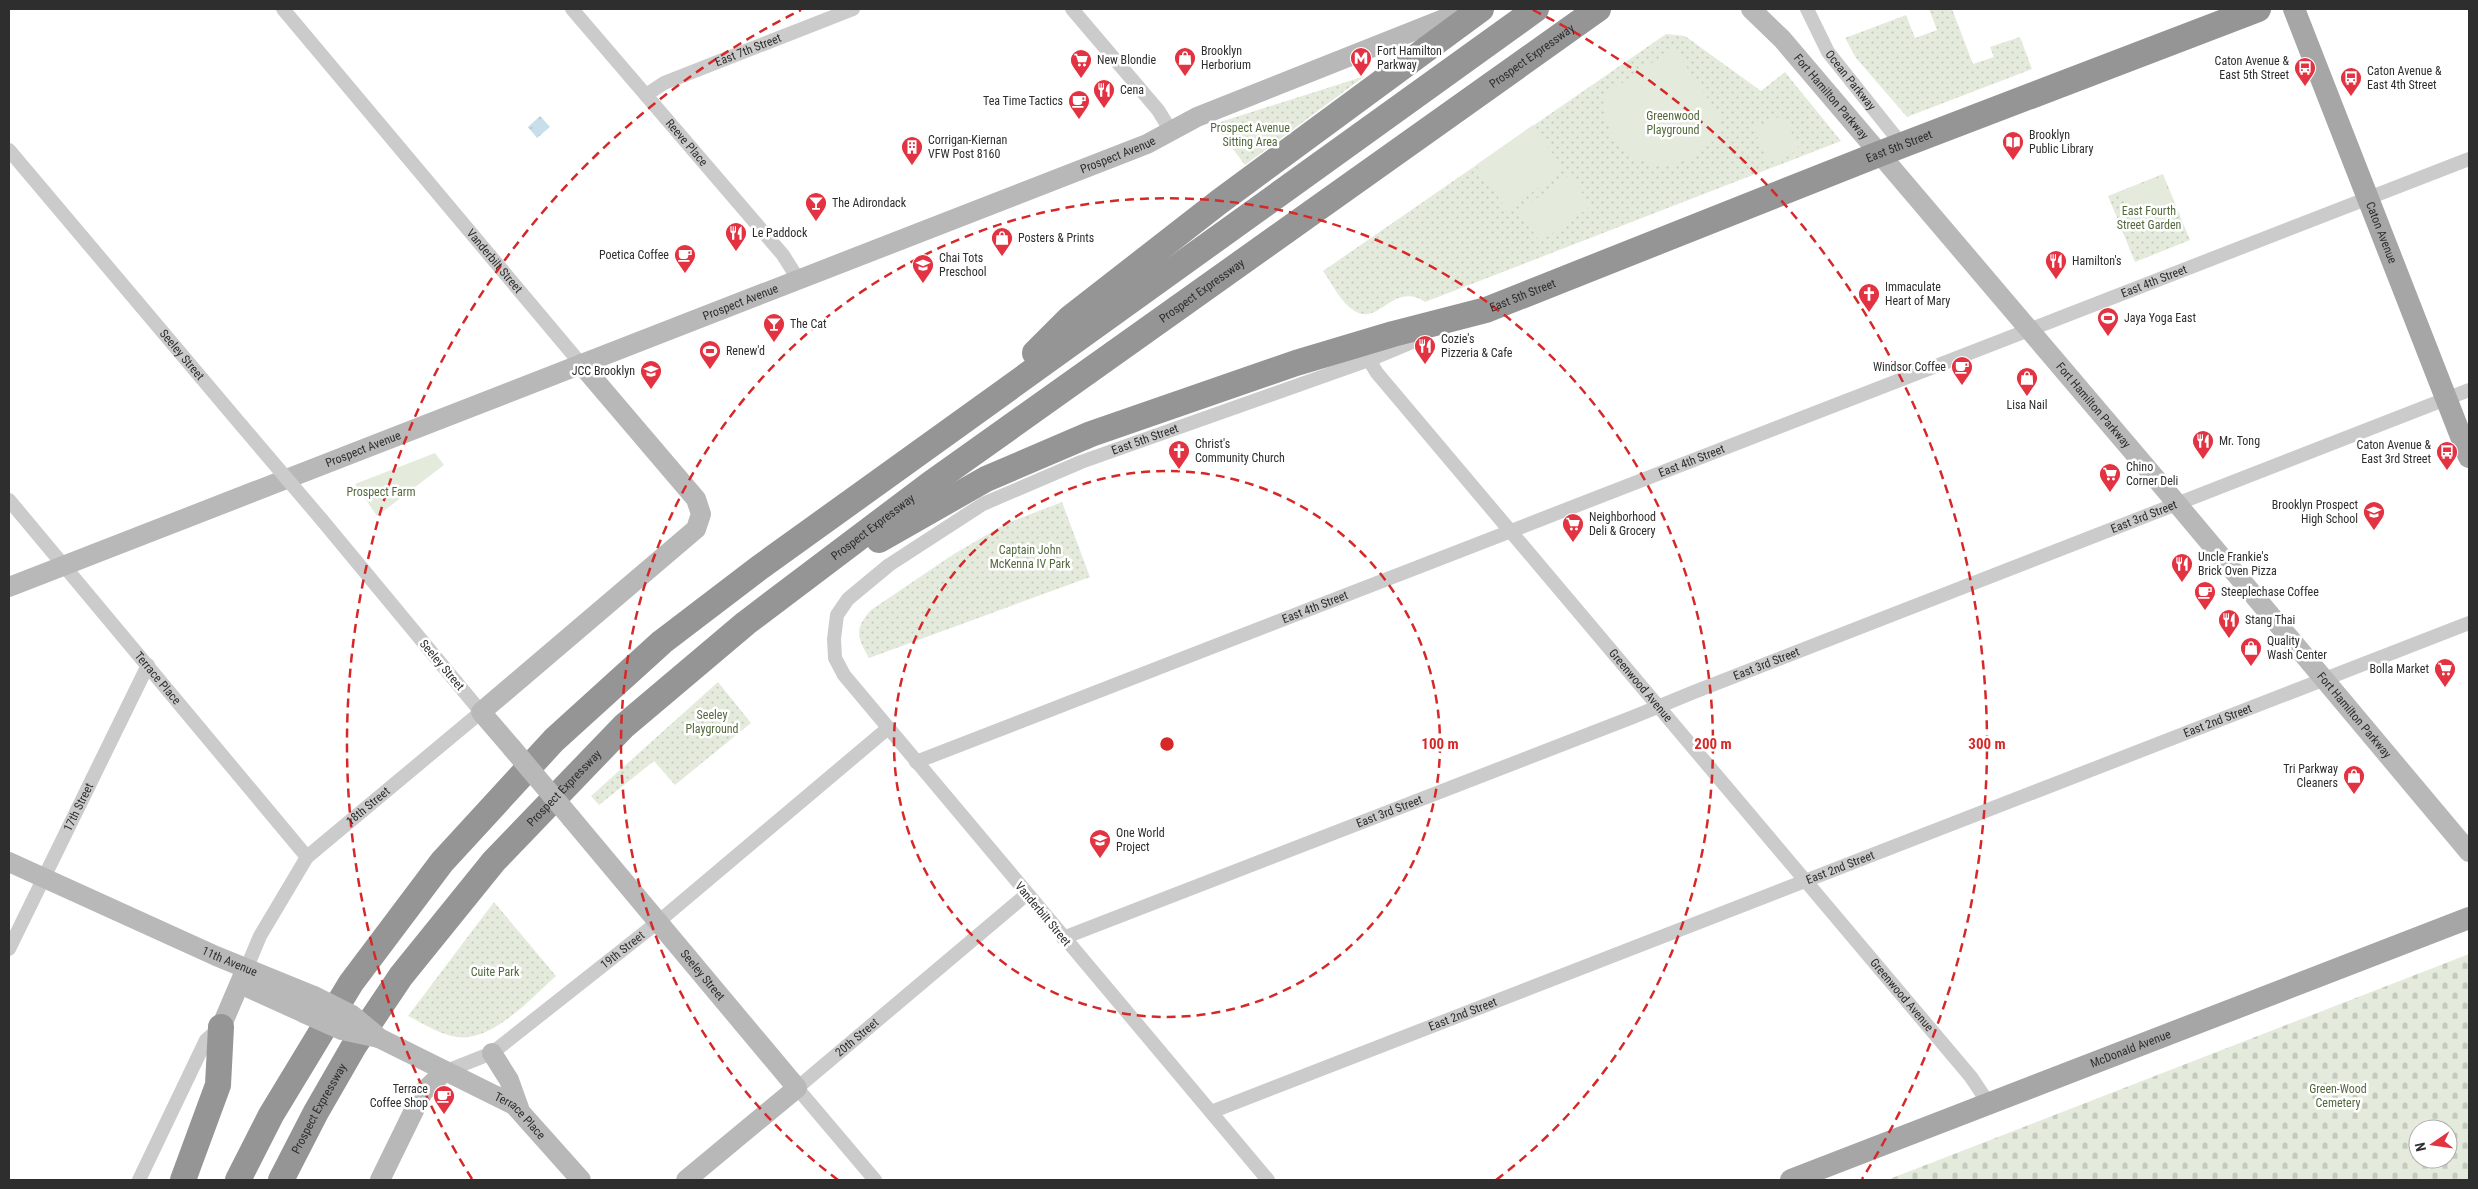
<svg xmlns="http://www.w3.org/2000/svg" width="2478" height="1189" viewBox="0 0 2478 1189" font-family="'Roboto Condensed',sans-serif">
  <style>
    .grass { fill: url(#grass-dots) }
    .cemetery { fill: url(#cemetery-stones); fill-rule: evenodd }
    .garden { fill: #e4ebdc }
    .water { fill: url(#water-ripples) }
    .lines { fill: none; stroke-linecap: round; stroke-linejoin: round }
    .street { stroke: #cbcbcb; stroke-width: 14 }
    .secondary { stroke: #b8b8b8; stroke-width: 20 }
    .primary { stroke: #a6a6a6; stroke-width: 22 }
    .highway { stroke: #959595; stroke-width: 26 }
    .street-bridge { stroke: #cbcbcb; stroke-width: 14 }
    .secondary-bridge { stroke: #b8b8b8; stroke-width: 20 }
    .ring { fill: none; stroke: #d62828; stroke-width: 2.5; stroke-dasharray: 9 6 }
    .labels { text-anchor: middle; stroke-width: 5; stroke-linejoin: round; paint-order: stroke }
    .street-label { font-size: 12px; fill: #2e2e2e; stroke: #fff }
    .poi-label { font-size: 12px; fill: #2e2e2e; stroke: #fff; text-anchor: start }
    .park-label { font-size: 12px; fill: #52693c; stroke: #fff }
    .centre { fill: #d62828; stroke: #fff; stroke-width: 2.5 }
    .ring-label { font-size: 15px; text-anchor: middle; font-weight: bold; fill: #d62828; stroke: #fff; stroke-width: 5; stroke-linejoin: round; paint-order: stroke }
  </style>
  <defs>
    <pattern id="grass-dots" width="8" height="8" patternUnits="userSpaceOnUse" patternTransform="scale(1.25)"><rect width="8" height="8" fill="#e4ebdc"/><path d="M2 2h.1M6 6h.1" fill="none" stroke="#c4cabd" stroke-width="1.8" stroke-linecap="round"/></pattern>
    <pattern id="cemetery-stones" width="16" height="16" patternUnits="userSpaceOnUse" patternTransform="scale(1.25)"><rect width="16" height="16" fill="#e4ebdc"/><path d="M2 7V4a2 2 0 0 1 4 0v3zM10 15v-3a2 2 0 0 1 4 0v3z" fill="#c4cabd"/></pattern>
    <pattern id="water-ripples" width="26" height="14" patternUnits="userSpaceOnUse" patternTransform="scale(1.25)"><rect width="26" height="14" fill="#c8deeb"/><path d="M2 4q2-2 4 0t4 0M15 11q2-2 4 0t4 0" fill="none" stroke="#acbfca"/></pattern>
  </defs>
  <rect width="100%" height="100%" fill="#fff"/>
  <path class="grass" d="M1929,9h23l21,55 21,-7 -4,-10 30,-10 12,32 -125,48 -51,-59 -11,-20 61,-23 9,23 22,-8z
    M1666,34l19,2 76,55 24,-19 56,69 -416,161c-35,-23 -47,32 -77,4 -10,-9 -17,-24 -25,-35z
    M1365,76l-120,89 -31,-41z
    M2163,174l27,66 -55,22 -27,-66z
    M1062,502l28,75 -221,81c-12,-21 -15,-29 2,-48l83,-56 51,-30z
    M718,682l33,41 -76,62 -21,-24 -55,44 -8,-9z
    M494,902l62,74c-25,22 -63,66 -99,61 -17,-2 -34,-14 -49,-21z"/>
  <path class="cemetery" d="M2469,954v226h-582zM2418,1129h30v30h-30z"/>
  <path class="garden" d="M1674,48l48,72c-29,71 -119,53 -119,-24z
    M1784,115l15,35 -31,13 -14,-35z
    M1533,125l31,45 -57,40 -31,-45z
    M1570,175l21,31 -51,36 -21,-31z
    M2162,176l15,36 -42,17 -15,-36z
    M435,453l9,12 -67,51 -22,-32z"/>
  <path class="water" d="M540,116l10,11 -13,11 -9,-11z"/>
  <g class="lines">
    <g class="street">
      <path id="s1" d="M283,9l298,355"/>
      <path id="s2" d="M572,9l211,246 15,24"/>
      <path d="M1072,9l86,101 13,21"/>
      <path id="s3" d="M1807,9l21,43 75,94"/>
      <path id="s4" d="M646,95l18,-12 189,-74"/>
      <path id="s5" d="M9,150l233,276"/>
      <path id="s6" d="M1369,360l8,13 594,704 18,27"/>
      <path id="s7" d="M9,500l298,357"/>
      <path id="s8" d="M916,762l1553,-603"/>
      <path id="s9" d="M1063,938l570,-221 61,-25 775,-302"/>
      <path id="s10" d="M9,949l139,-284"/>
      <path id="s11" d="M247,967l13,-31 47,-79 174,-145 -159,-192"/>
      <path id="s12" d="M444,1072l48,-19 166,-131 229,-193"/>
      <path id="s13" d="M1211,1112l1258,-489"/>
      <path d="M139,1180l67,-140 14,-12"/>
      <path id="s14" d="M875,1180l-78,-92 230,-194"/>
      <path id="s15" d="M1268,1180l-424,-505 -9,-17 -1,-19 3,-24 11,-16 41,-34 94,-61 98,-42 288,-102 55,-23"/>
    </g>
    <g class="secondary">
      <path id="s16" d="M1751,9l31,30 381,448 306,365"/>
      <path id="s17" d="M9,587l1138,-443 50,-27 272,-108"/>
      <path d="M512,748l-31,-36 215,-183 5,-15 -5,-15 -115,-135"/>
      <path id="s18" d="M571,818l226,270 -111,92"/>
      <path id="s19" d="M9,862l207,94 98,40"/>
      <path d="M240,984l64,29"/>
      <path d="M221,1027l24,-56"/>
      <path id="s20" d="M379,1038l135,67 67,75"/>
      <path d="M492,1053l17,27 10,28"/>
      <path d="M380,1180l43,-88 21,-20"/>
    </g>
    <g class="primary">
      <path id="s21" d="M2294,9l175,448"/>
      <path id="s22" d="M1791,1180l678,-262"/>
    </g>
    <g class="highway">
      <path d="M1035,353l35,-35 149,-116 262,-193"/>
      <path id="s23" d="M879,540l107,-61 105,-45 205,-71 97,-29 93,-24 393,-156 379,-145"/>
      <path d="M183,1180l35,-95 3,-58"/>
      <path d="M238,1180l33,-65 80,-132 91,-121 112,-122 108,-98 97,-74 777,-559"/>
      <path id="s24" d="M281,1180l35,-68 38,-66 47,-70 93,-115 130,-135 122,-103 184,-139 668,-475"/>
    </g>
    <path class="street-bridge" d="M242,426l80,94"/>
    <path class="secondary-bridge" d="M512,748l59,70
      M314,996l38,19 24,20
      M304,1013l38,17 37,8"/>
  </g>
  <g class="ring">
    <circle cx="1167" cy="744" r="273"/>
    <path d="M838 1180A546 546 0 1 1 1496 1180"/>
    <path d="M472 1179A820 820 0 0 1 801 10M1533 10A820 820 0 0 1 1862 1179"/>
  </g>
  <defs>
    <g id="shop-pin" transform="scale(1.125)"><path d="M0 17L-7.5 6A9.5 9.5 0 1 1 7.5 6Z" fill="#e33241" stroke="#fff"/><path d="M-5-2.5h2.3a2.7 3.5 0 0 1 5.4 0H5L5.5 6h-11ZM-1.5-2.5h3a1.5 2.3 0 0 0-3 0Z" fill="#fff"/></g>
    <g id="metro-pin" transform="scale(1.125)"><path d="M0 17L-7.5 6A9.5 9.5 0 1 1 7.5 6Z" fill="#e33241" stroke="#fff"/><path d="M-5.5 5V-5H-3L0 0L3-5H5.5V5H3V-.5L0 4L-3-.5V5Z" fill="#fff"/></g>
    <g id="supermarket-pin" transform="scale(1.125)"><path d="M0 17L-7.5 6A9.5 9.5 0 1 1 7.5 6Z" fill="#e33241" stroke="#fff"/><path d="M-6-5.5h2.5l.6 2H6L4.5 2H-2.5L-4.4-4H-6ZM-1.5 3.2a1.3 1.3 0 1 0 .1 0ZM3 3.2a1.3 1.3 0 1 0 .1 0Z" fill="#fff"/></g>
    <g id="bus-pin" transform="scale(1.125)"><path d="M0 17L-7.5 6A9.5 9.5 0 1 1 7.5 6Z" fill="#e33241" stroke="#fff"/><path d="M-5-6H5V4H4V6H2V4H-2V6H-4V4H-5ZM-3.5-4V0h7V-4ZM-3.5 1.2v1.5H-2V1.2ZM2 1.2v1.5H3.5V1.2Z" fill="#fff"/></g>
    <g id="restaurant-pin" transform="scale(1.125)"><path d="M0 17L-7.5 6A9.5 9.5 0 1 1 7.5 6Z" fill="#e33241" stroke="#fff"/><path d="M-5-6h1v4h1v-4h1v4h1v-4h1v5L-1.5 .5V6h-2V.5L-5-1ZM5-6V6H3V1.5H1.5Q1.5-4 5-6Z" fill="#fff"/></g>
    <g id="cafe-pin" transform="scale(1.125)"><path d="M0 17L-7.5 6A9.5 9.5 0 1 1 7.5 6Z" fill="#e33241" stroke="#fff"/><path d="M-5.5-4.5H6V0H3Q3 3.5 0 3.5H-2.5Q-5.5 3.5-5.5 0ZM3-3.2v2h1.7v-2ZM-6 4.5H4V6H-6Z" fill="#fff"/></g>
    <g id="library-pin" transform="scale(1.125)"><path d="M0 17L-7.5 6A9.5 9.5 0 1 1 7.5 6Z" fill="#e33241" stroke="#fff"/><path d="M-6-4Q-3-5.5-.7-3.5V5Q-3 3-6 4ZM6-4Q3-5.5 .7-3.5V5Q3 3 6 4Z" fill="#fff"/></g>
    <g id="building-pin" transform="scale(1.125)"><path d="M0 17L-7.5 6A9.5 9.5 0 1 1 7.5 6Z" fill="#e33241" stroke="#fff"/><path d="M-4-6H4V6H1V3H-1V6H-4ZM-2.5-4.3h1.7v1.8h-1.7ZM.8-4.3h1.7v1.8H.8ZM-2.5-1h1.7V.8h-1.7ZM.8-1h1.7V.8H.8Z" fill="#fff"/></g>
    <g id="bar-pin" transform="scale(1.125)"><path d="M0 17L-7.5 6A9.5 9.5 0 1 1 7.5 6Z" fill="#e33241" stroke="#fff"/><path d="M-6-5H6L.8 .8V4.5H3.5V6h-7V4.5H-.8V.8Z" fill="#fff"/></g>
    <g id="school-pin" transform="scale(1.125)"><path d="M0 17L-7.5 6A9.5 9.5 0 1 1 7.5 6Z" fill="#e33241" stroke="#fff"/><path d="M0-5L7-2L0 1L-7-2ZM-4 1L0 2.5L4 1V4Q0 6-4 4Z" fill="#fff"/></g>
    <g id="church-pin" transform="scale(1.125)"><path d="M0 17L-7.5 6A9.5 9.5 0 1 1 7.5 6Z" fill="#e33241" stroke="#fff"/><path d="M-1.2-6h2.4v3.5h3.3v2.4h-3.3V6h-2.4V-.1h-3.3v-2.4h3.3Z" fill="#fff"/></g>
    <g id="stadium-pin" transform="scale(1.125)"><path d="M0 17L-7.5 6A9.5 9.5 0 1 1 7.5 6Z" fill="#e33241" stroke="#fff"/><path d="M0-5a6.5 5 0 1 0 0 10a6.5 5 0 1 0 0-10ZM-3.5-1.8h7v3.6h-7Z" fill="#fff"/></g>
  </defs>
  <g fill-rule="evenodd">
    <use href="#shop-pin" x="1185" y="58"/>
    <use href="#metro-pin" x="1361" y="58"/>
    <use href="#supermarket-pin" x="1081" y="60"/>
    <use href="#bus-pin" x="2305" y="68"/>
    <use href="#bus-pin" x="2351" y="78"/>
    <use href="#restaurant-pin" x="1104" y="90"/>
    <use href="#cafe-pin" x="1079" y="101"/>
    <use href="#library-pin" x="2013" y="142"/>
    <use href="#building-pin" x="912" y="147"/>
    <use href="#bar-pin" x="816" y="203"/>
    <use href="#restaurant-pin" x="736" y="233"/>
    <use href="#shop-pin" x="1002" y="238"/>
    <use href="#cafe-pin" x="685" y="255"/>
    <use href="#restaurant-pin" x="2056" y="261"/>
    <use href="#school-pin" x="923" y="265"/>
    <use href="#church-pin" x="1869" y="294"/>
    <use href="#stadium-pin" x="2108" y="318"/>
    <use href="#bar-pin" x="774" y="324"/>
    <use href="#restaurant-pin" x="1425" y="346"/>
    <use href="#stadium-pin" x="710" y="351"/>
    <use href="#cafe-pin" x="1962" y="367"/>
    <use href="#school-pin" x="651" y="371"/>
    <use href="#shop-pin" x="2027" y="378"/>
    <use href="#restaurant-pin" x="2203" y="441"/>
    <use href="#church-pin" x="1179" y="451"/>
    <use href="#bus-pin" x="2447" y="452"/>
    <use href="#supermarket-pin" x="2110" y="474"/>
    <use href="#school-pin" x="2374" y="512"/>
    <use href="#supermarket-pin" x="1573" y="524"/>
    <use href="#restaurant-pin" x="2182" y="564"/>
    <use href="#cafe-pin" x="2205" y="592"/>
    <use href="#restaurant-pin" x="2229" y="620"/>
    <use href="#shop-pin" x="2251" y="648"/>
    <use href="#supermarket-pin" x="2445" y="669"/>
    <use href="#shop-pin" x="2354" y="776"/>
    <use href="#school-pin" x="1100" y="840"/>
    <use href="#cafe-pin" x="444" y="1096"/>
  </g>
  <g class="labels">
    <g class="street-label">
      <text dy="4" stroke="none"><textPath href="#s4" startOffset="112">East 7th Street</textPath></text>
      <text dy="4" stroke="none"><textPath href="#s24" startOffset="1701">Prospect Expressway</textPath></text>
      <text dy="4" stroke="none"><textPath href="#s3" startOffset="84">Ocean Parkway</textPath></text>
      <text dy="4" stroke="none"><textPath href="#s16" startOffset="119">Fort Hamilton Parkway</textPath></text>
      <text dy="4" stroke="none"><textPath href="#s2" startOffset="176">Reeve Place</textPath></text>
      <text dy="4" stroke="none"><textPath href="#s23" startOffset="1096">East 5th Street</textPath></text>
      <text dy="4" stroke="none"><textPath href="#s17" startOffset="1190">Prospect Avenue</textPath></text>
      <text dy="4" stroke="none"><textPath href="#s21" startOffset="240">Caton Avenue</textPath></text>
      <text dy="4" stroke="none"><textPath href="#s1" startOffset="329">Vanderbilt Street</textPath></text>
      <text dy="4" stroke="none"><textPath href="#s8" startOffset="1328">East 4th Street</textPath></text>
      <text dy="4" stroke="none"><textPath href="#s24" startOffset="1296">Prospect Expressway</textPath></text>
      <text dy="4" stroke="none"><textPath href="#s23" startOffset="691">East 5th Street</textPath></text>
      <text dy="4" stroke="none"><textPath href="#s17" startOffset="785">Prospect Avenue</textPath></text>
      <text dy="4" stroke="none"><textPath href="#s5" startOffset="268">Seeley Street</textPath></text>
      <text dy="4" stroke="none"><textPath href="#s16" startOffset="524">Fort Hamilton Parkway</textPath></text>
      <text dy="4" stroke="none"><textPath href="#s15" startOffset="1081">East 5th Street</textPath></text>
      <text dy="4" stroke="none"><textPath href="#s17" startOffset="380">Prospect Avenue</textPath></text>
      <text dy="4" stroke="none"><textPath href="#s8" startOffset="832">East 4th Street</textPath></text>
      <text dy="4" stroke="none"><textPath href="#s9" startOffset="1160">East 3rd Street</textPath></text>
      <text dy="4" stroke="none"><textPath href="#s24" startOffset="891">Prospect Expressway</textPath></text>
      <text dy="4" stroke="none"><textPath href="#s8" startOffset="428">East 4th Street</textPath></text>
      <text dy="4" stroke="none"><textPath href="#s9" startOffset="755">East 3rd Street</textPath></text>
      <text transform="translate(442 665) rotate(50)" y="4">Seeley Street</text>
      <text dy="4" stroke="none"><textPath href="#s7" startOffset="232">Terrace Place</textPath></text>
      <text dy="4" stroke="none"><textPath href="#s6" startOffset="424">Greenwood Avenue</textPath></text>
      <text dy="4" stroke="none"><textPath href="#s16" startOffset="929">Fort Hamilton Parkway</textPath></text>
      <text dy="4" stroke="none"><textPath href="#s13" startOffset="1080">East 2nd Street</textPath></text>
      <text dy="4" stroke="none"><textPath href="#s24" startOffset="486">Prospect Expressway</textPath></text>
      <text dy="4" stroke="none"><textPath href="#s11" startOffset="205">18th Street</textPath></text>
      <text dy="4" stroke="none"><textPath href="#s10" startOffset="158">17th Street</textPath></text>
      <text dy="4" stroke="none"><textPath href="#s9" startOffset="350">East 3rd Street</textPath></text>
      <text dy="4" stroke="none"><textPath href="#s13" startOffset="675">East 2nd Street</textPath></text>
      <text transform="translate(1043 914) rotate(50)" y="4">Vanderbilt Street</text>
      <text dy="4" stroke="none"><textPath href="#s12" startOffset="218">19th Street</textPath></text>
      <text dy="4" stroke="none"><textPath href="#s19" startOffset="242">11th Avenue</textPath></text>
      <text dy="4" stroke="none"><textPath href="#s18" startOffset="205">Seeley Street</textPath></text>
      <text dy="4" stroke="none"><textPath href="#s6" startOffset="829">Greenwood Avenue</textPath></text>
      <text dy="4" stroke="none"><textPath href="#s13" startOffset="270">East 2nd Street</textPath></text>
      <text dy="4" stroke="none"><textPath href="#s14" startOffset="199">20th Street</textPath></text>
      <text dy="4" stroke="none"><textPath href="#s22" startOffset="364">McDonald Avenue</textPath></text>
      <text dy="4" stroke="none"><textPath href="#s24" startOffset="81">Prospect Expressway</textPath></text>
      <text dy="4" stroke="none"><textPath href="#s20" startOffset="162">Terrace Place</textPath></text>
    </g>
    <g class="poi-label">
      <text x="1201" y="55">Brooklyn<tspan x="1201" dy="14">Herborium</tspan></text>
      <text x="1377" y="55">Fort Hamilton<tspan x="1377" dy="14">Parkway</tspan></text>
      <text x="1097" y="64">New Blondie</text>
      <text x="2289" y="65" text-anchor="end">Caton Avenue &amp;<tspan x="2289" dy="14">East 5th Street</tspan></text>
      <text x="2367" y="75">Caton Avenue &amp;<tspan x="2367" dy="14">East 4th Street</tspan></text>
      <text x="1120" y="94">Cena</text>
      <text x="1063" y="105" text-anchor="end">Tea Time Tactics</text>
      <text x="2029" y="139">Brooklyn<tspan x="2029" dy="14">Public Library</tspan></text>
      <text x="928" y="144">Corrigan-Kiernan<tspan x="928" dy="14">VFW Post 8160</tspan></text>
      <text x="832" y="207">The Adirondack</text>
      <text x="752" y="237">Le Paddock</text>
      <text x="1018" y="242">Posters &amp; Prints</text>
      <text x="669" y="259" text-anchor="end">Poetica Coffee</text>
      <text x="939" y="262">Chai Tots<tspan x="939" dy="14">Preschool</tspan></text>
      <text x="2072" y="265">Hamilton's</text>
      <text x="1885" y="291">Immaculate<tspan x="1885" dy="14">Heart of Mary</tspan></text>
      <text x="2124" y="322">Jaya Yoga East</text>
      <text x="790" y="328">The Cat</text>
      <text x="1441" y="343">Cozie's<tspan x="1441" dy="14">Pizzeria &amp; Cafe</tspan></text>
      <text x="726" y="355">Renew'd</text>
      <text x="1946" y="371" text-anchor="end">Windsor Coffee</text>
      <text x="635" y="375" text-anchor="end">JCC Brooklyn</text>
      <text x="2027" y="409" text-anchor="middle">Lisa Nail</text>
      <text x="2219" y="445">Mr. Tong</text>
      <text x="1195" y="448">Christ's<tspan x="1195" dy="14">Community Church</tspan></text>
      <text x="2431" y="449" text-anchor="end">Caton Avenue &amp;<tspan x="2431" dy="14">East 3rd Street</tspan></text>
      <text x="2126" y="471">Chino<tspan x="2126" dy="14">Corner Deli</tspan></text>
      <text x="2358" y="509" text-anchor="end">Brooklyn Prospect<tspan x="2358" dy="14">High School</tspan></text>
      <text x="1589" y="521">Neighborhood<tspan x="1589" dy="14">Deli &amp; Grocery</tspan></text>
      <text x="2198" y="561">Uncle Frankie's<tspan x="2198" dy="14">Brick Oven Pizza</tspan></text>
      <text x="2221" y="596">Steeplechase Coffee</text>
      <text x="2245" y="624">Stang Thai</text>
      <text x="2267" y="645">Quality<tspan x="2267" dy="14">Wash Center</tspan></text>
      <text x="2429" y="673" text-anchor="end">Bolla Market</text>
      <text x="2338" y="773" text-anchor="end">Tri Parkway<tspan x="2338" dy="14">Cleaners</tspan></text>
      <text x="1116" y="837">One World<tspan x="1116" dy="14">Project</tspan></text>
      <text x="428" y="1093" text-anchor="end">Terrace<tspan x="428" dy="14">Coffee Shop</tspan></text>
    </g>
    <g class="park-label">
      <text x="1673" y="120">Greenwood<tspan x="1673" dy="14">Playground</tspan></text>
      <text x="1250" y="132">Prospect Avenue<tspan x="1250" dy="14">Sitting Area</tspan></text>
      <text x="2149" y="215">East Fourth<tspan x="2149" dy="14">Street Garden</tspan></text>
      <text x="381" y="496">Prospect Farm</text>
      <text x="1030" y="554">Captain John<tspan x="1030" dy="14">McKenna IV Park</tspan></text>
      <text x="712" y="719">Seeley<tspan x="712" dy="14">Playground</tspan></text>
      <text x="495" y="976">Cuite Park</text>
      <text x="2338" y="1093">Green-Wood<tspan x="2338" dy="14">Cemetery</tspan></text>
    </g>
  </g>
  <circle cx="1167" cy="744" r="8" class="centre"/>
  <g class="ring-label">
    <text x="1440" y="749">100 m</text>
    <text x="1713" y="749">200 m</text>
    <text x="1987" y="749">300 m</text>
  </g>
  <rect width="2478" height="1189" fill="none" stroke="#2e2e2e" stroke-width="20"/>
  <g transform="translate(2433 1144) rotate(257)"><circle r="24" fill="#ffffff" stroke="#ababab"/>
  <path d="M0-4L9 19L0 12L-9 19Z" fill="#e33241"/>
  <text y="-8" font-size="14" font-weight="bold" text-anchor="middle" fill="#2e2e2e">N</text>
  </g>
</svg>
